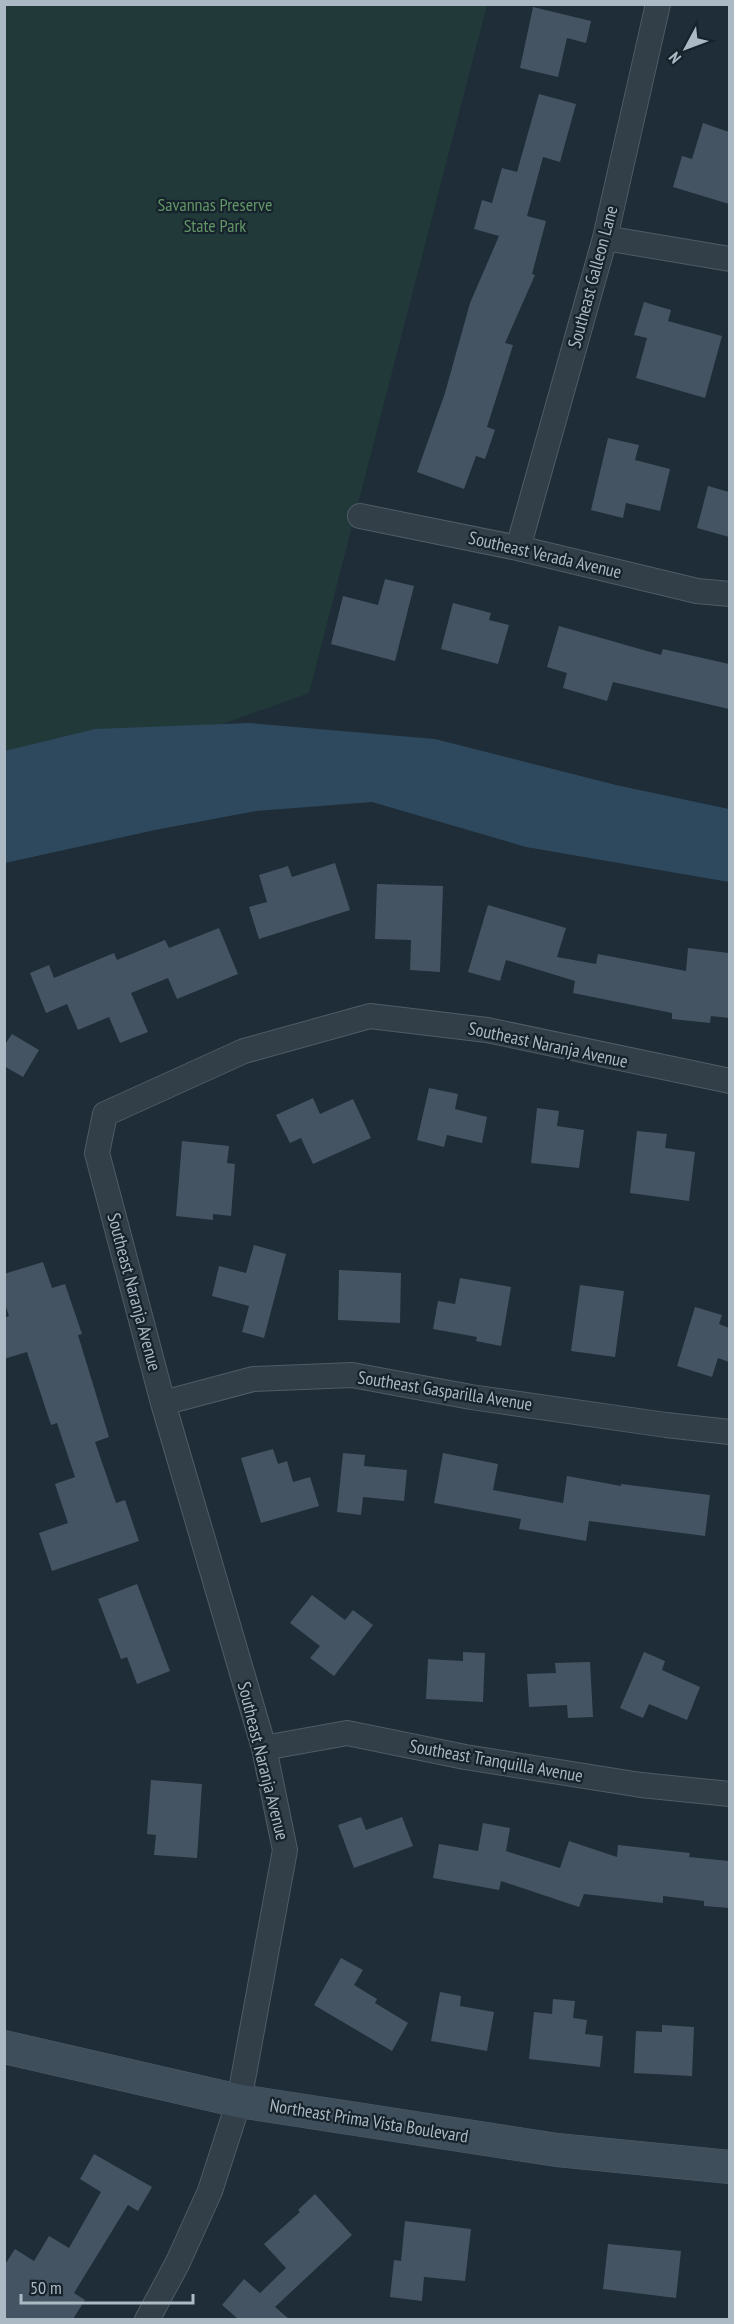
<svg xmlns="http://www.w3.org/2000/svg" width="734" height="2324" viewBox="0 0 734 2324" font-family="'PT Sans Narrow',sans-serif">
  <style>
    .green { fill: #213a39 }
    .water { fill: #2e495e }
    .building { fill: #445462 }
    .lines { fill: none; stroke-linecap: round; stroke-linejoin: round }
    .minor-casing { stroke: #4f5c66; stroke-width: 26 }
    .secondary-casing { stroke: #4f5c66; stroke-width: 34 }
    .minor { stroke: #323e48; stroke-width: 24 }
    .secondary { stroke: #3f4e5b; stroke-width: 33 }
    .labels { text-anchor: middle; stroke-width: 4.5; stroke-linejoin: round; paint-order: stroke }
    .park-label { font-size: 18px; fill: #629666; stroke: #17232c }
    .street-label { font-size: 18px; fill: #abb9c5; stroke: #17232c }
  </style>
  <rect width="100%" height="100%" fill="#1e2d37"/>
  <path class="green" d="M4,5h483l-178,688 -305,110z"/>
  <path class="water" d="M249,723l186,16 181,46 113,24v73l-203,-35 -154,-45 -116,9 -101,19 -150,33v-112l90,-22z"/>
  <path class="building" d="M533,7l58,14 -5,22 -19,-5 -9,39 -38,-9z
    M539,94l37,10 -16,58 -17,-5 -16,59 19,5 -14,53 3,1 -30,68 8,2 -26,82 8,3 -10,29 -9,-3 -12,33 -47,-17 28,-79 25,-90 29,-67 -25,-7 8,-29 10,3 10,-35 15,4z
    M703,123l26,9v72l-56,-17 9,-31 10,3z
    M644,302l27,8 -3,11 54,15 -17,62 -69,-20 11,-40 -13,-3z
    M608,438l31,7 -4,15 35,9 -10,42 -34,-8 -3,15 -32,-8z
    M708,486l21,6v45l-32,-9z
    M385,579l29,7 -19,75 -64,-17 12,-48 35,9z
    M453,603l38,10 -2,7 20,5 -11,39 -57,-15z
    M559,626l102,29 2,-6 66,15v45l-116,-27 -6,19 -44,-13 4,-15 -20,-6z
    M335,863l15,47 -91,29 -10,-32 18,-5 -8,-27 29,-9 4,11z
    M377,884l66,2 -3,86 -30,-2 1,-30 -36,-1z
    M488,905l78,23 -9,29 39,7 2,-10 88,17 2,-23 41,5v65l-18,-2 -1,7 -38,-4v-6l-99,-20 2,-12 -69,-21 -6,21 -32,-9z
    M219,928l19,46 -61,25 -9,-21 -37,15 17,39 -28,11 -11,-26 -31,13 -11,-26 -21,9 -16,-40 19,-8 5,13 60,-25 3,7 48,-20 4,8z
    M12,1034l27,16 -16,27 -19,-11v-20z
    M429,1088l29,6 -3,15 32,8 -5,26 -35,-8 -3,12 -27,-7z
    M313,1098l7,16 33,-15 18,39 -58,26 -12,-26 -11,5 -14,-28z
    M537,1108l22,3 -2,15 27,4 -5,38 -48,-5z
    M637,1131l30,3 -2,14 30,4 -6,49 -59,-8z
    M182,1141l47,5 -2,17 8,1 -4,52 -18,-2v6l-37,-4z
    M254,1245l32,9 -22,84 -22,-6 7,-26 -37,-10 7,-30 27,7z
    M43,1262l9,26 13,-4 17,50 -4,1 31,102 -14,5 21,61 9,-3 14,41 -87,30 -13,-38 29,-10 -13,-39 20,-7 -18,-54 -6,2 -24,-73 -23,7v-41l5,-2 -5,-15v-27z
    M339,1270l62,3 -1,50 -62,-3z
    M460,1278l51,9 -10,59 -25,-5 1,-4 -44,-8 5,-28 17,3z
    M580,1285l44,6 -9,66 -44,-6z
    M695,1307l27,8 -3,9 10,4v34l-11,-4 -6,19 -35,-11z
    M273,1449l5,15 9,-3 6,21 17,-5 9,29 -58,17 -20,-65z
    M343,1453l22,2 -1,11 43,4 -3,31 -41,-4 -2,18 -24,-3z
    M443,1453l55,11 -5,26 70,13 4,-27 54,10v-2l89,11 -5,41 -116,-15 -3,20 -67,-12 2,-10 -87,-16z
    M137,1584l33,87 -33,13 -10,-27 -6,2 -23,-60z
    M312,1595l33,25 8,-10 20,15 -39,51 -24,-18 10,-12 -30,-23z
    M463,1652l22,1 -2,49 -57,-3 2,-40 35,2z
    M644,1652l21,9 -3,9 38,17 -13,33 -38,-16 -6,14 -23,-10z
    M590,1662l3,55 -25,1 -1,-13 -38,2 -2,-33 29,-1 -1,-10z
    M151,1780l51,4 -5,74 -43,-3 2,-20 -9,-1z
    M361,1817l5,13 36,-13 11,29 -59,22 -16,-43z
    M483,1823l27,5 -4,23 54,17 9,-27 48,16 1,-12 72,8 -1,4 40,4v47l-25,-2v-5l-41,-5v7l-79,-9 -5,13 -78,-26 -2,9 -66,-12 6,-34 39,7z
    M341,1958l22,12 -9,15 23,14 -2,4 33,20 -16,28 -78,-46z
    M440,1992l21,4 -1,10 34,6 -7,39 -56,-10z
    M553,1999l22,2 -2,17 14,2 -2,14 18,2 -3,31 -71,-8 5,-47 18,2z
    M662,2025l32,2 -2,49 -58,-3 2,-42 26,1z
    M94,2154l58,33 -14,24 -10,-6 -54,88 11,7 -12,19h-69v-53l11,-17 19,12 15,-25 20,12 32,-56 -21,-13z
    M315,2194l37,41 -77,72 14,12h-51l-16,-14 22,-26 16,14 26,-25 -22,-24 36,-32 -2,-2z
    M405,2221l66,8 -6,52 -41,-4 -2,24 -32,-4 4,-37 7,1z
    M608,2244l73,7 -5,47 -73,-9z"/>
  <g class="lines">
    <g class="minor-casing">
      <path id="minor" d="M605,238l125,21
        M360,516l158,32 179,43 33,3
        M518,548l87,-310 53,-234
        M163,1403l90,-24 99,-4 119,22 195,28 64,7
        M264,1748l83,-15 118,24 176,28 89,9
        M147,2320l31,-58 32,-71 29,-90 46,-251 -21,-102 -101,-345 -66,-250 8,-39 139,-63 126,-35 117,14 243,51"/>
    </g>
    <g class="secondary-casing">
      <path id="secondary" d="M4,2047l235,54 318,49 173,17"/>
    </g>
    <use href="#minor" class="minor"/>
    <use href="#secondary" class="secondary"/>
  </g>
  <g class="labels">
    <g class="park-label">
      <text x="215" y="211">Savannas Preserve<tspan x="215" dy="21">State Park</tspan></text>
    </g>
    <g class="street-label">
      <text transform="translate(593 277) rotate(-75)" y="6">Southeast Galleon Lane</text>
      <text transform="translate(545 555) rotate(13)" y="6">Southeast Verada Avenue</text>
      <text transform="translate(548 1045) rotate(12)" y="6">Southeast Naranja Avenue</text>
      <text transform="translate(134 1292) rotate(75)" y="6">Southeast Naranja Avenue</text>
      <text transform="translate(445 1391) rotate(9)" y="6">Southeast Gasparilla Avenue</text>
      <text transform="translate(263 1761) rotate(76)" y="6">Southeast Naranja Avenue</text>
      <text transform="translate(496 1761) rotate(10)" y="6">Southeast Tranquilla Avenue</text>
      <text transform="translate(369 2121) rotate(9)" y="6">Northeast Prima Vista Boulevard</text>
    </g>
  </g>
  <rect width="734" height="2324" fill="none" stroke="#abb9c5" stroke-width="12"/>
  <g transform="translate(686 48) rotate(229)" stroke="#17232c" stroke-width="4.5" paint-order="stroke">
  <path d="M0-4.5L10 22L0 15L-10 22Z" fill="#abb9c5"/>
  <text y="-9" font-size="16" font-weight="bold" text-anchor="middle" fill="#abb9c5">N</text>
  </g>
  <path d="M21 2294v9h172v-9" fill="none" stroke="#abb9c5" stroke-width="3"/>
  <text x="30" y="2294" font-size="18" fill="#abb9c5" stroke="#17232c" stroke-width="4.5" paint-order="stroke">50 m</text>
</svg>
